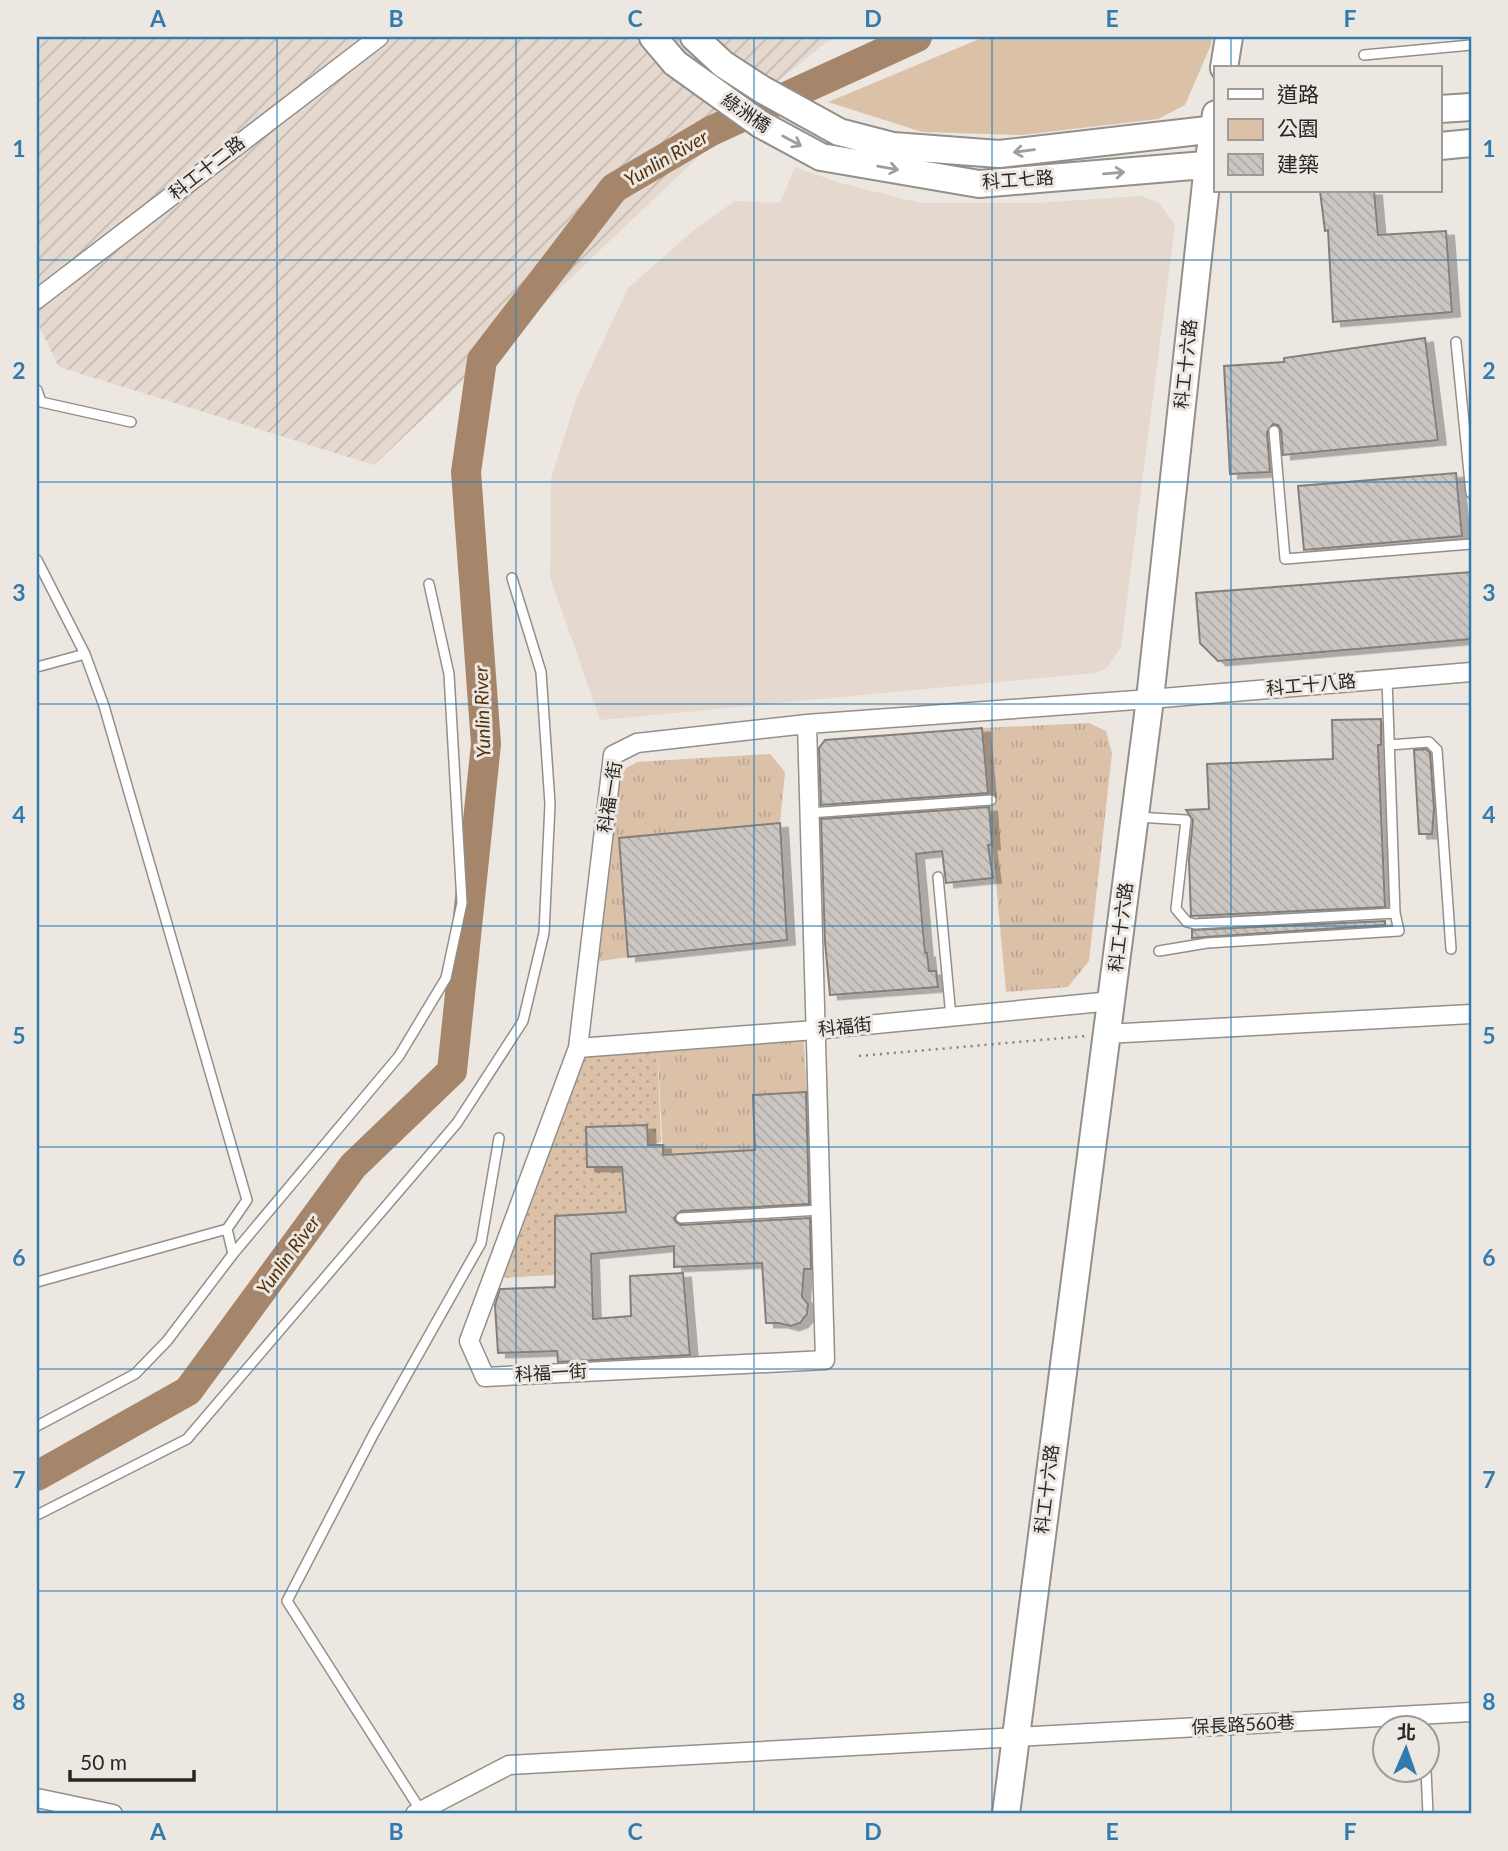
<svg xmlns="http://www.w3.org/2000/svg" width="1508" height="1851" viewBox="0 0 1508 1851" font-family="Lato,'Noto Sans TC',sans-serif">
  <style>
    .built { fill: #e5d9cf }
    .industrial { fill: url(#industrial-furrows) }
    .grass { fill: url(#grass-tufts) }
    .park { fill: #dcc1a9 }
    .garden { fill: url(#garden-dots) }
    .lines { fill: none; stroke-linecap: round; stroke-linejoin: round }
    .river { stroke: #a6866a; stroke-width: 30 }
    .building { fill: url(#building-back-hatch); stroke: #847f7b; stroke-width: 2; filter: url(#shadow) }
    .lane-casing { stroke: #948f8a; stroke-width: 12 }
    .street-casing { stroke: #948f8a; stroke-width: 21 }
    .secondary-casing { stroke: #948f8a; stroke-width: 30 }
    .path { stroke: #878381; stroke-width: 2.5; stroke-dasharray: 2 5; stroke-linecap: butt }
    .lane { stroke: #fff; stroke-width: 9 }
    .street { stroke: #fff; stroke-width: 18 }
    .secondary { stroke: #fff; stroke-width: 26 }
    .oneway { stroke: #9f9e9d }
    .grid { fill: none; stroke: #317bae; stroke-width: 2; stroke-opacity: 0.55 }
    .labels { text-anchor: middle; stroke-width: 6; stroke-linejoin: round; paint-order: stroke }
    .street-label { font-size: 18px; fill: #292726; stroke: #ede7e2 }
    .water-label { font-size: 19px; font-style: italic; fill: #53310d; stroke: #ede7e2 }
    .neatline { fill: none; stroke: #317bae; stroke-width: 2.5 }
    .grid-label { font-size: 23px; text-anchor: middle; font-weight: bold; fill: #317bae }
  </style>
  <defs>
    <pattern id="industrial-furrows" width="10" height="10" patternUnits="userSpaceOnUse" patternTransform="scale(1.75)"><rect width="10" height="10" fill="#e5d9cf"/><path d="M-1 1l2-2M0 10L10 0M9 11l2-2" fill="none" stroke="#c4bab2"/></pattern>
    <pattern id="grass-tufts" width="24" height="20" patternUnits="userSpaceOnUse" patternTransform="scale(1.75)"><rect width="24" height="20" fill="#dcc1a9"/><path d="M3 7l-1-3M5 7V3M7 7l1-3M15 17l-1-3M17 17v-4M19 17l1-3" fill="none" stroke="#bda691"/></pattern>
    <pattern id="garden-dots" width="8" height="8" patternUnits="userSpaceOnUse" patternTransform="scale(1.75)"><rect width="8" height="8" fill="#dcc1a9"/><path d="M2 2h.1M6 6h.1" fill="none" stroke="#bda691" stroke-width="1.8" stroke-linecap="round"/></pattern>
    <pattern id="building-back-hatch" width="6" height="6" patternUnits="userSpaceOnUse" patternTransform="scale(1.75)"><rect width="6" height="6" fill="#cbc6c1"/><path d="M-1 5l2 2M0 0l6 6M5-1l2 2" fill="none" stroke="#aeaaa6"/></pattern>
    <filter id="shadow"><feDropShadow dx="8" dy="4.5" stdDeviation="0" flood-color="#0004"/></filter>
  </defs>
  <rect width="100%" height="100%" fill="#ede7e2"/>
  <path class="built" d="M795,167l45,16 80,20h115l106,-7 18,7 16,22 -54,422 -14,21 -12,5 -495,47 -50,-143 1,-98 26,-82 51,-109 67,-59 40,-28 45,2z"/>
  <path class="industrial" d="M37,37h796l-57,46 -402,382 -315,-98 -22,-44z"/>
  <path class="grass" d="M1089,723l17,8 6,22 -23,208 -21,26 -62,5 -24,-264z
    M770,754l15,18 -5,51 -161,15 9,119 -34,5 17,-166 15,-28 11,-6z
    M803,1031l4,61 -54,3 2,55 -92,5 -6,-113z"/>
  <path class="park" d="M984,37h228l-1,8 -26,60 -27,14 -136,16 -100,-3 -94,-30z"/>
  <path class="garden" d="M657,1042l4,100 -13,3 -2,-20 -60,3 1,39h35l4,45 -71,63 -55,3 78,-230z"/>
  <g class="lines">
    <path class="river" d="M37,1476l151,-85 165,-225 99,-95 34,-327 -20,-272 16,-112 132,-172 97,-57 206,-94"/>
  </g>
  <path class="building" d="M1320,191h54l4,44 68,-4 6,81 -119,10 -5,-92 -3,1z
    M1425,338l13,102 -155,15 -2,-25 -3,-5 -5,-1 -6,8 3,40 -40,2 -6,-108 60,-4v-4z
    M1456,473l6,63 -158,14 -6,-64z
    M1471,572v67l-253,22 -18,-18 -4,-50z
    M1381,719v26h-3l7,162 -194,9 -2,-56 4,-40 -7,-10 23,-1 -2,-45 126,-5 -1,-39z
    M982,728l6,65 -167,12 -2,-57 6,-8z
    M1426,749l4,4 4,56 -2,25h-13l-5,-84z
    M989,807l3,38h-4l5,33 -47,5 -4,-32 -26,3 9,99h2l2,18h7l2,16 -108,8 -5,-53 -4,-123z
    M780,823l7,117 -159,17 -9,-119z
    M1385,921v4l-193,13v-8z
    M806,1092l3,112 -128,7 -7,7 2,4 5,3 129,-7 1,51h-7l-2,28 6,7 -1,10 -7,9 -9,3 -12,-3h-13l-4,-60 -88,4v-21l-83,8 2,65 38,-3 -1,-40 53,-3 7,82 -132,7 -1,-11 -59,2 -3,-48 5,-16 55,-2v-71l71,-4 -4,-45h-35l-1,-40 61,-2 1,20h15v10l92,-5 -2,-55z"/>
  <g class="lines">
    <g class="lane-casing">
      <path id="lane" d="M1364,55l107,-10
        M1456,342l15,151
        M37,390l4,12 90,20
        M1274,431l11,128 186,-15
        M37,560l48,94 19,52 143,494 -20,29 6,25 -66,87 -32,33 -98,52
        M37,667l48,-13
        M1389,745l40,-3 8,8 14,199
        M809,813l182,-13
        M1137,817l49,3 -10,89 11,13 8,2 200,-11
        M938,877l13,140
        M1159,951l48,-8 192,-12 -4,-18 -8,-234
        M681,1218l140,-8
        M233,1254l166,-198 47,-78 16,-75 -13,-229 -20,-90
        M37,1282l190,-53
        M37,1515l150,-76 270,-316 66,-102 21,-88 6,-129 -9,-132 -29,-94
        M1426,1770l2,44
        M421,1811l-134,-210 87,-168 107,-190 18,-105"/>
    </g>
    <g class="street-casing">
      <path id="street" d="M37,299l342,-262
        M807,724l18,636 -340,17 -16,-36 109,-293 35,-293 24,-12 170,-19 343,-25 321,-27
        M1106,1034l365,-20
        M578,1048l237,-18 297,-29
        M37,1798l76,16
        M415,1814l94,-49 962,-53"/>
    </g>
    <g class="secondary-casing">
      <path id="secondary" d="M653,37l22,26 85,61 61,33 158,27 237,-20
        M694,37l29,27 40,26 76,42 54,14 106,8 217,-25
        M1224,68l5,-31
        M1440,109l31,-2
        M1440,146l31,-3
        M1006,1814l144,-1115 58,-534 8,-51"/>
    </g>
    <path class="path" d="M859,1056l227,-20"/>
    <use href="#lane" class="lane"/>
    <use href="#street" class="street"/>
    <use href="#secondary" class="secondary"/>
  </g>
  <defs><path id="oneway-shaft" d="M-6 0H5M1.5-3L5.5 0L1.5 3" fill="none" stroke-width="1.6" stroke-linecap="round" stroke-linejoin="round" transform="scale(1.75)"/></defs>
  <g class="oneway">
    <use href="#oneway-shaft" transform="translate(792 141) rotate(28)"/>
    <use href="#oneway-shaft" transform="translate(1024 151) rotate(173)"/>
    <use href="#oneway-shaft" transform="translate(888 168) rotate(10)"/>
    <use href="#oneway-shaft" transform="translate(1114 173) rotate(-5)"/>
  </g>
  <path class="grid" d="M277,37v1777M516,37v1777M754,37v1777M992,37v1777M1231,37v31M1231,191v1623M37,260h1434M37,482h1434M37,704h1434M37,926h1434M37,1147h1434M37,1369h1434M37,1591h1434"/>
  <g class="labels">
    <g class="street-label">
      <text transform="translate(746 113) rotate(34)" y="6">綠洲橋</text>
      <text transform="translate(207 168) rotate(-38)" y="6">科工十二路</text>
      <text transform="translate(1018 180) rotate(-4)" y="6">科工七路</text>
      <text transform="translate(1186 364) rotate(-84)" y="6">科工十六路</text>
      <text transform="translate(1311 685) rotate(-5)" y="6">科工十八路</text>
      <text transform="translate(610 797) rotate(-81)" y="6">科福一街</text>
      <text transform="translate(1121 927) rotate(-83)" y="6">科工十六路</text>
      <text transform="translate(845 1027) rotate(-6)" y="6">科福街</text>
      <text transform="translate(551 1373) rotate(-3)" y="6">科福一街</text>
      <text transform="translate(1047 1489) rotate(-83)" y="6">科工十六路</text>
      <text transform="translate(1243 1725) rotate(-3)" y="6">保長路560巷</text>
    </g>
    <g class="water-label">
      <text transform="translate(666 158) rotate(-30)" y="7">Yunlin River</text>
      <text transform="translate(482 712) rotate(-92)" y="7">Yunlin River</text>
      <text transform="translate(288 1255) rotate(-54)" y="7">Yunlin River</text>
    </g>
  </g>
  <rect width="1508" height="1851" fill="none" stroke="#ede7e2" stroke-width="77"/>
  <rect x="1214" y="66" width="228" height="126" fill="#ede7e2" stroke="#9f9a97" stroke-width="2"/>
  <rect x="1228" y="89" width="35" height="10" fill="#ffffff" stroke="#9f9a97" stroke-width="2"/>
  <text x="1277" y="102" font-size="21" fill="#292726">道路</text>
  <rect x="1228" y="119" width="35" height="21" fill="#dcc1a9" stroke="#9f9a97" stroke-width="2"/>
  <text x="1277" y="136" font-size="21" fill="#292726">公園</text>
  <rect x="1228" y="154" width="35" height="21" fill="url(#building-back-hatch)" stroke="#9f9a97" stroke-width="2"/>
  <text x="1277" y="172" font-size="21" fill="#292726">建築</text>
  <g transform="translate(1406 1749) rotate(2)"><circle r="33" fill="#ede7e2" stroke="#9f9a97" stroke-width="2"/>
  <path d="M0-5L12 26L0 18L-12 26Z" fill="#317bae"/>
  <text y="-10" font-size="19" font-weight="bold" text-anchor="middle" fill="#292726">北</text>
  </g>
  <path d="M70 1770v10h124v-10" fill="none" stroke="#292726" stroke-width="3.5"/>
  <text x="80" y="1770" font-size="21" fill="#292726" stroke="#ede7e2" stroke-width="5" paint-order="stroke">50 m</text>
  <rect x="38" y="38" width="1432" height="1774" class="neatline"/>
  <g class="grid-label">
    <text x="158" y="27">A</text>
    <text x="396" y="27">B</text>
    <text x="635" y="27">C</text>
    <text x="873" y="27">D</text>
    <text x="1112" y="27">E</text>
    <text x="1350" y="27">F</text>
    <text x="19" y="157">1</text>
    <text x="1489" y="157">1</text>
    <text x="19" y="379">2</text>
    <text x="1489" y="379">2</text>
    <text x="19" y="601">3</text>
    <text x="1489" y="601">3</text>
    <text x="19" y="823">4</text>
    <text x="1489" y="823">4</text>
    <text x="19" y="1044">5</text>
    <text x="1489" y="1044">5</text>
    <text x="19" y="1266">6</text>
    <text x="1489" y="1266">6</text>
    <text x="19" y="1488">7</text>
    <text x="1489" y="1488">7</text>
    <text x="19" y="1710">8</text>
    <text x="1489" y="1710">8</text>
    <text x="158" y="1840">A</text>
    <text x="396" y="1840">B</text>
    <text x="635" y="1840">C</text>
    <text x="873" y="1840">D</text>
    <text x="1112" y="1840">E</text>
    <text x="1350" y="1840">F</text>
  </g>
</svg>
